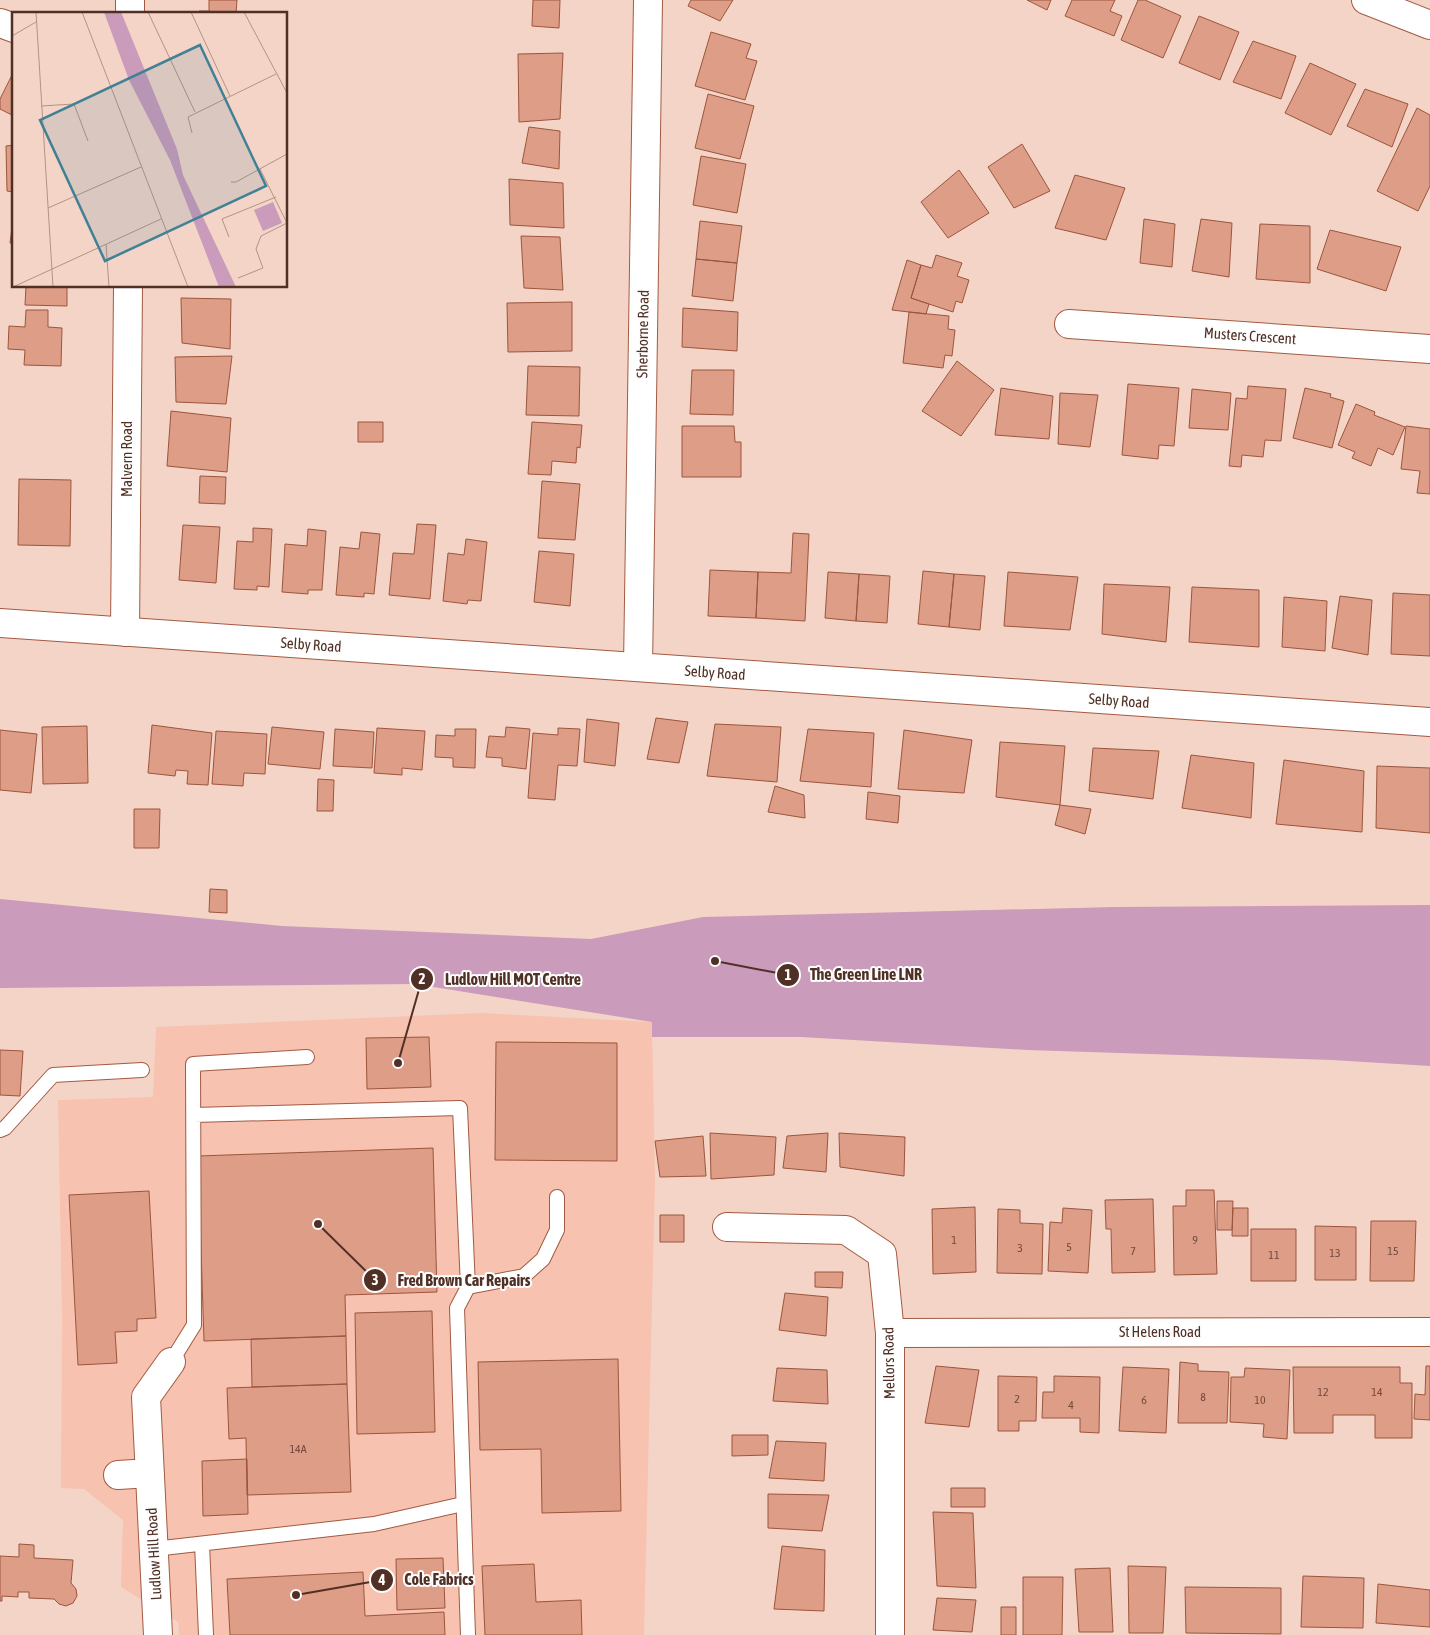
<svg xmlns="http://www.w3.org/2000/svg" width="1430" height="1635" viewBox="0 0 1430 1635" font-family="'Asap Condensed',sans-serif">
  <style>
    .built { fill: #f7c2af }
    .green { fill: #ca9bba }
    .building { fill: #de9d87; stroke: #9c553c }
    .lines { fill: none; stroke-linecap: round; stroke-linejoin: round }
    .service-casing { stroke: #a25a42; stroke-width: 16 }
    .minor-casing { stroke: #a25a42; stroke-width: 30 }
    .tertiary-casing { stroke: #a25a42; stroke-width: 30 }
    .service { stroke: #fff; stroke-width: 14 }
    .minor { stroke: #fff; stroke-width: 28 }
    .tertiary { stroke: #fff; stroke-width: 28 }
    .labels { text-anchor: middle; stroke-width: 4; stroke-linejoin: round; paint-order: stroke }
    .number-label { font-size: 12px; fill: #744b3e }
    .street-label { font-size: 15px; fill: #503025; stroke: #fdfdfd }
    .inset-road { fill: none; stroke: #b39287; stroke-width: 1 }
    .view { fill: #418195; fill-opacity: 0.15; stroke: #418195; stroke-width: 2.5 }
    .inset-edge { fill: none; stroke: #503025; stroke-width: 2.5 }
    .leader { fill: none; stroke: #503025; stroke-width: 2 }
    .callout-dot { fill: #503025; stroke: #fdfdfd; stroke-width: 2 }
    .mark-label { font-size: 15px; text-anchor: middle; font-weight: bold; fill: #fff }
    .callout-label { font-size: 16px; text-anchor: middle; font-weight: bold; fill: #503025; stroke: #fdfdfd; stroke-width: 4; stroke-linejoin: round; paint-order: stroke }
  </style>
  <rect width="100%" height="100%" fill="#f5d4c8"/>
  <path class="built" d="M482,1013l170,9 3,159 -11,454h-465l-1,-13 -57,-35 2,-67 -39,-31 -23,-1 1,-172 -4,-216 95,-3 3,-70z"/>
  <path class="green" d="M0,899l282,27 309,13 112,-22 412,-10 315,-2v161l-98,-6 -304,-10 -227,-13h-149v-15l-237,-38 -415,4z"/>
  <path class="building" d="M209,0h28l-1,14h-37v-3h10z
    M533,0h27l-1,28 -27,-2z
    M691,0h42l-13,21 -32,-15z
    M1027,0h24l-4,10z
    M1072,0h43l-5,11 12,5 -8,20 -49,-20z
    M1138,0h7l36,16 -18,42 -42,-18z
    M1199,16l40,16 -19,48 -41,-17z
    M711,32l40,12 -5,14 11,3 -12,39 -50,-14z
    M1253,41l43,15 -15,43 -48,-17z
    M563,53l-3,66 -41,3 -1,-68z
    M1310,63l46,21 -25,51 -46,-22z
    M12,75l2,1v40l-14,-7v-10z
    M1365,89l43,15 -16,43 -45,-21z
    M708,94l46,12 -14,53 -45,-11z
    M1417,108l13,7v71l-12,25 -41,-20z
    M529,127l31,4 -1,38 -37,-6z
    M1022,144l28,47 -36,17 -26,-41z
    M14,145v47l-7,-1 -1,-45z
    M701,156l45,8 -9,49 -44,-8z
    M959,170l30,43 -41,25 -27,-36z
    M1075,175l50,13 -19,52 -51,-12z
    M509,179l54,4 1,45 -54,-3z
    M14,213v31l-4,-1z
    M1144,219l31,5 -3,43 -32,-4z
    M1201,219l31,4 -3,54 -37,-6z
    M700,221l42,5 -5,37 -41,-4z
    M1260,224l50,2v57l-54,-4z
    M1330,230l71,17 -15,44 -69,-22z
    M521,236l39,1 3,53 -39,-2z
    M936,255l26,8 -5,13 12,4 -7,23 -6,-2 -3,11 -42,-14 10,-33 11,3z
    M696,259l41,4 -4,38 -41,-5z
    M907,260l14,5 -10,33 18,6 -3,10 -34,-4z
    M26,286h41v20l-42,-1z
    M181,298l50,1 -1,50 -48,-6z
    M572,302v49l-64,1 -1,-49z
    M683,308l55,4 -1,39 -55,-4z
    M26,310h22v17l14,1 -1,38 -37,-1 1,-15 -17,-1 1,-23 16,1z
    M909,312l40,4 -1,13 7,1 -3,26 -7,-1 -2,13 -40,-5z
    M232,356l-6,48 -50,-2 -1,-45z
    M957,361l37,29 -33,46 -39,-25z
    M528,366l52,1 -1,49 -53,-1z
    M692,370h42l-1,45 -43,-1z
    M1128,384l51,4 -5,58 -15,-1 -1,14 -36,-4z
    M1248,386l38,3 -5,52 -16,-1 -2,17 -21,-2 -1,12 -12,-1 7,-68 11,1z
    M1001,388l52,8 -4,43 -54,-4z
    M1305,388l26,6 -1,3 14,4 -12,47 -39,-10z
    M1192,389l39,4 -3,37 -39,-2z
    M1060,393l38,2 -8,52 -32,-3z
    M1356,404l19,8 -1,3 31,12 -12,28 -15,-7 -7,18 -19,-8 3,-6 -17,-7z
    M171,411l60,7 -4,54 -60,-6z
    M358,422h25v20h-25z
    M532,422l50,3 -2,23 -3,-1 -1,16 -24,-2 -1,14 -23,-1z
    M682,426h52l1,16h6v35h-59z
    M1406,426l24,3v65l-13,-1 3,-22 -19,-2z
    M200,476l26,1 -1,27 -26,-1z
    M19,479l52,1 -1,66 -52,-1z
    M542,481l38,3 -5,56 -37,-2z
    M417,524l19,1 -6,74 -41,-4 4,-42 21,1z
    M183,525l37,2 -4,56 -37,-3z
    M253,528l19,1 -3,58 -12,-1v4l-23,-1 3,-48 16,1z
    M308,529l18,2 -4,59h-14v4l-26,-2 3,-48 22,2z
    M361,532l19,2 -6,60 -10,-1v4l-28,-2 4,-48 19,2z
    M793,533l16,1 -4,87 -49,-3 2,-46 33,1z
    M466,539l21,3 -6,59 -13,-1 -1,4 -24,-3 5,-48 16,2z
    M539,551l35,3 -4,52 -36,-4z
    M710,570l48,2 -2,46 -48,-2z
    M923,571l31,3 -5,53 -31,-3z
    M828,572l31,2 -3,47 -31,-3z
    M1008,572l70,5 -8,53 -66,-4z
    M859,574l31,2 -3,47 -31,-2z
    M954,574l31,2 -5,54 -31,-3z
    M1104,584l66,3 -4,55 -64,-8z
    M1192,587l67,3v57l-70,-5z
    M1393,593l37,2v61l-39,-2z
    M1340,596l32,4 -4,55 -36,-7z
    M1284,597l43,4 -2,50 -43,-4z
    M656,718l32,4 -9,41 -32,-4z
    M587,719l32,4 -4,43 -31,-4z
    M715,724l66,3 -4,55 -70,-6z
    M152,725l60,8 -4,52 -21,-1 1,-13 -12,-1 -1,6 -27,-3z
    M87,726l1,57 -45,1 -1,-57z
    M272,727l52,5 -4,37 -52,-5z
    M506,727l24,2 -4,40 -24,-3v-8l-16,-1 3,-21 16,1z
    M377,728l48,3 -3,39 -20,-2v7l-28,-2z
    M558,728l22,1 -3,37 -19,-1 -3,35 -27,-2 5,-65 25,2z
    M335,729l39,3 -2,36 -39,-2z
    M455,729h21l-1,39 -22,-1v-9l-18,-1 1,-22 19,1z
    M808,729l66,4 -3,54 -71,-6z
    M0,730l37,4 -6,59 -31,-3z
    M904,730l68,10 -8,53 -66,-4z
    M216,731l51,3 -2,40 -21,-1 -1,13 -31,-2z
    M1000,742l65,4 -5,59 -64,-8z
    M1093,748l66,3 -6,48 -64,-8z
    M1191,755l63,8 -3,55 -69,-10z
    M1284,760l80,11 -2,61 -86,-8z
    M1377,766l53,2v65l-54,-5z
    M318,779l16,1 -1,31h-16z
    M775,786l29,9 1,23 -37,-6z
    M868,792l32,4 -2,27 -32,-4z
    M1060,805l31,4 -6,25 -30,-9z
    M134,809h26l-1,39h-25z
    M210,889l17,1v23l-18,-1z
    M429,1037l2,50 -64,2 -1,-51z
    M496,1042l121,1v118l-122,-1z
    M0,1050l23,1 -3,45 -20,-1z
    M710,1133l66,4 -2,38 -63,4z
    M828,1133l-2,39 -43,-4 4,-32z
    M839,1133l66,4 -1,39 -64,-9z
    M703,1136l3,40 -46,1 -5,-36z
    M433,1148l4,144 -92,3 1,41 -142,5 -6,-185z
    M1186,1190h28l3,84 -43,1 -1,-69h13z
    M149,1191l7,127 -19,1v12l-22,1 2,31 -39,2 -9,-170z
    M1153,1199l2,73 -43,1 -1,-44h-5l-1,-29z
    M1217,1201h16l-1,29h-15z
    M975,1207l1,65 -43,2 -1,-65z
    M1063,1208l29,2 -4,63 -40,-2 2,-49 12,1z
    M1233,1208h15v28h-16z
    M998,1209l22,1v13l23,1 -1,50 -45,-1z
    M660,1215h24v27h-24z
    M1371,1221h45l-2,60h-44z
    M1315,1226l41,1v53h-41z
    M1251,1229h45v52h-45z
    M815,1272h28l-1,16 -27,-1z
    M785,1293l43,4 -2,39 -47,-6z
    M432,1311l3,121 -78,2 -2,-121z
    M346,1336l1,48 -95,3 -1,-48z
    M618,1359l3,152 -79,2 -1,-64 -61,1 -2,-88z
    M1180,1362l18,2v7l31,1 -2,51h-49z
    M936,1366l43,4 -10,57 -44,-4z
    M1426,1366h4v54l-16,-1 1,-25 10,1z
    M1123,1367l46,2 -3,64 -47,-2z
    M1293,1367h107v16h12v55h-37v-23h-42v18h-39z
    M777,1368l50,2 1,34 -55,-3z
    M1245,1368l45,2 -3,69 -24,-2 1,-13 -34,-2 1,-45h13z
    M998,1376l39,1 -1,44h-17v10h-21z
    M1054,1376l46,1 -1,56 -19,-1v-14h-38l1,-26h11z
    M347,1384l4,108 -104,3 -1,-57 -17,1 -2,-51z
    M732,1435h36v20l-36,1z
    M776,1441l50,2 -2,38 -55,-3z
    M247,1459l1,55 -45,2 -1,-55z
    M951,1488h34v19h-34z
    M768,1494l61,1 -7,36 -54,-3z
    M933,1512l40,1 3,75 -39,-2z
    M19,1544l15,1v13l39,2 -2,23 5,6 1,7 -4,7 -7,3 -7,-2 -5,-5 -25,-1v-6h-11v5l-16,-1v5h-2v-45l19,1z
    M782,1546l43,4 -1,61 -50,-2z
    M443,1558l2,50 -48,2 -1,-51z
    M534,1564l2,38 45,-2 1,35h-97l-3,-69z
    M1128,1566l38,1 -3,66h-34z
    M1110,1568l3,64h-34l-4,-63z
    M363,1572l2,44 79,-4 1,23h-215l-3,-56z
    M1303,1576l61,2 -1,50 -62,-1z
    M1023,1577h40l-1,58h-39z
    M1378,1584l52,6v37l-54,-4z
    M1185,1587l96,1v46l-95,-1z
    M937,1598l39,2 -4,32 -39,-2z
    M1001,1607h15v28h-15z"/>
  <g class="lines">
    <g class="service-casing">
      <path id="service" d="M194,1115l266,-7 8,179
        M0,1130l5,-2 48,-53 89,-5
        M171,1362l23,-37 -1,-261 114,-7
        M202,1544l4,91
        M154,1549l220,-25 89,-20
        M468,1635l-11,-327 11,-21 56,-11 19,-17 14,-29v-33"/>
    </g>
    <g class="minor-casing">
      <path id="minor" d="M130,14v-14
        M0,23l14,5
        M1069,324l361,25
        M0,623l1430,99
        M125,632l3,-346
        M638,667l10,-667
        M727,1227l119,3 36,24 8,79v302
        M890,1333l540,-1
        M118,1475l32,-2
        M158,1635l-12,-238 25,-35"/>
    </g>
    <g class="tertiary-casing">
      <path id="tertiary" d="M1366,0l64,25"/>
    </g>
    <use href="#service" class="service"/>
    <use href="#minor" class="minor"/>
    <use href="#tertiary" class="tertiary"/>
  </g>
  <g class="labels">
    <g class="number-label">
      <text x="954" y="1244">1</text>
      <text x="1195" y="1244">9</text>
      <text x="1069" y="1251">5</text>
      <text x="1020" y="1252">3</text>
      <text x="1133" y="1255">7</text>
      <text x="1393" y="1255">15</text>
      <text x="1335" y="1257">13</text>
      <text x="1274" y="1259">11</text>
      <text x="1323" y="1396">12</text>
      <text x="1377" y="1396">14</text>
      <text x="1203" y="1401">8</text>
      <text x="1017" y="1403">2</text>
      <text x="1144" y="1404">6</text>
      <text x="1260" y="1404">10</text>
      <text x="1071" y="1409">4</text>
      <text x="298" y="1453">14A</text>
    </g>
    <g class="street-label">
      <text transform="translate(643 334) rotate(-89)" y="5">Sherborne Road</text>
      <text transform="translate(1250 336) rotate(4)" y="5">Musters Crescent</text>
      <text transform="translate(127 459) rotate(-90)" y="5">Malvern Road</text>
      <text transform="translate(311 645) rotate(4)" y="5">Selby Road</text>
      <text transform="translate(715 673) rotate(4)" y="5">Selby Road</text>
      <text transform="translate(1119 701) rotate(4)" y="5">Selby Road</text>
      <text x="1160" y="1337">St Helens Road</text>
      <text transform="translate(889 1363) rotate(-91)" y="5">Mellors Road</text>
      <text transform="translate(154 1554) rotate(-93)" y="5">Ludlow Hill Road</text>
    </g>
  </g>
  <g transform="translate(12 12)">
    <rect width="275" height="275" fill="#f5d4c8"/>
    <path d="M92,0h17l56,137 6,26 53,112h-17l-49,-127 -41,-80zM261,190l9,21 -19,8 -9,-21z" fill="#ca9bba"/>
    <path class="inset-road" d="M24,0l17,275M70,0l106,275M136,0l47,100M179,0l39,84M232,0l43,81M0,24l24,-14M29,94l33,-2 14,37M180,121l-4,-16 88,-43M248,157l27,54M219,170h5l51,-28M36,196l93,-41M217,225l-7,-18 54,-22M94,232l3,43M226,266l25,-10 -7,-19 5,-13 26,-13M1,275l148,-68"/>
    <path class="view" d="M188,33l66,141 -161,75 -65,-141z"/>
    <rect width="275" height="275" class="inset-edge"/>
  </g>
  <path class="leader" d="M715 961L788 975M398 1063L422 979M318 1224L375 1280M296 1595L382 1580"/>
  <g class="callout-dot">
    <circle cx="715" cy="961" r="5"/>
    <circle cx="398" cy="1063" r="5"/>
    <circle cx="318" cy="1224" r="5"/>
    <circle cx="296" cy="1595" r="5"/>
    <circle cx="788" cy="975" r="12"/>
    <circle cx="422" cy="979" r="12"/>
    <circle cx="375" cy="1280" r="12"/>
    <circle cx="382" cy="1580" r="12"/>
  </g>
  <g class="mark-label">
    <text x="788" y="980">1</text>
    <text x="422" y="984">2</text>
    <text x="375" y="1285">3</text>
    <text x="382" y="1585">4</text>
  </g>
  <g class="callout-label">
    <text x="866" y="980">The Green Line LNR</text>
    <text x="513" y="985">Ludlow Hill MOT Centre</text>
    <text x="464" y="1286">Fred Brown Car Repairs</text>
    <text x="439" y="1585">Cole Fabrics</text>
  </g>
</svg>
